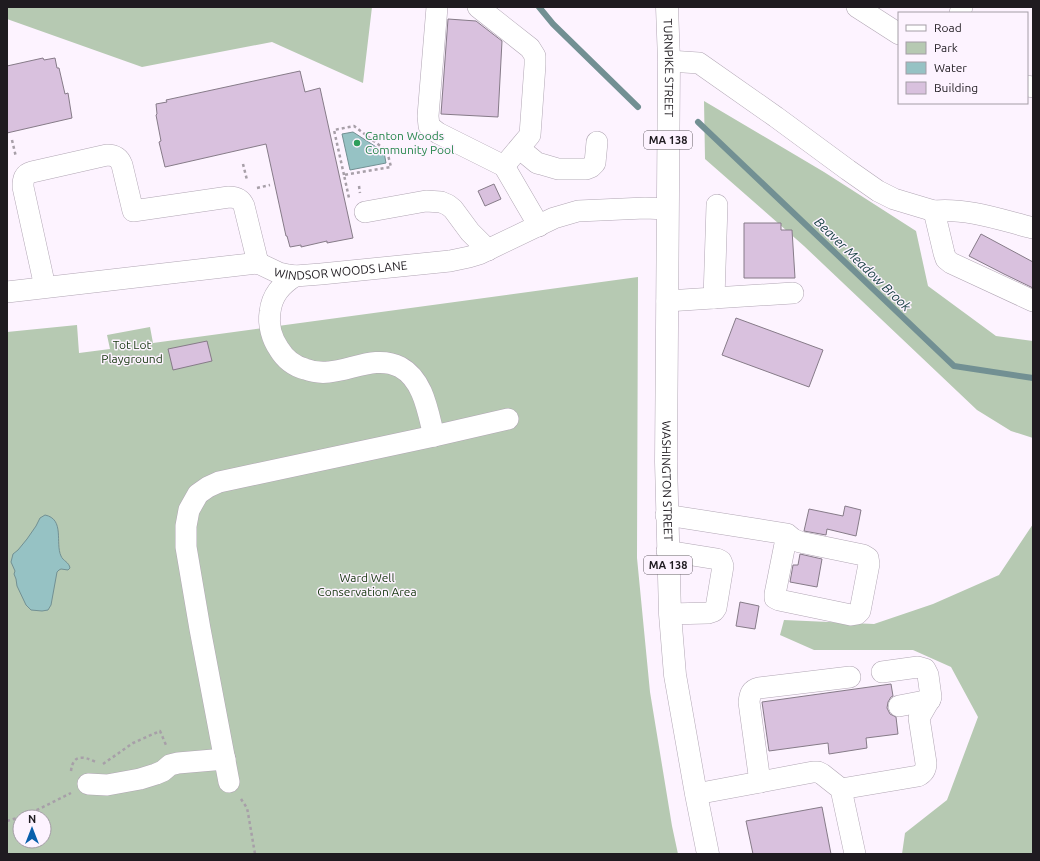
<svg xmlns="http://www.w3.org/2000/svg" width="1040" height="861" viewBox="0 0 1040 861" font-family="Ubuntu,sans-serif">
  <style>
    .green { fill: #b6c9b2; fill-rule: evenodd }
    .water { fill: #96c2c4; stroke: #729093 }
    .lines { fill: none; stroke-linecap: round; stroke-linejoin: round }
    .stream { stroke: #729093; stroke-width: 6 }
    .building { fill: #d9c1de; stroke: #867b88 }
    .minor-casing { stroke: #b1a6b4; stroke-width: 22 }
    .major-casing { stroke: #b1a6b4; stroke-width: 23 }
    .path { stroke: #a79fa8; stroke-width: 2.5; stroke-dasharray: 3 3; stroke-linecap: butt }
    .minor { stroke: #fff; stroke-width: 21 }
    .major { stroke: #fff; stroke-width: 22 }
    .leisure-dot { fill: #2e9e5b; stroke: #fdf3ff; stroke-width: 1.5 }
    .labels { text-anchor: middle; stroke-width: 3; stroke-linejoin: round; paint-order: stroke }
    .shield { fill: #fdf3ff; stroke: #625c63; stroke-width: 1 }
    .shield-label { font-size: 11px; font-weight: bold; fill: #1f1b20 }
    .street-label { font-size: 12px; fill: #1f1b20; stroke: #fdf3ff }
    .leisure-label { font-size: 12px; fill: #27864d; stroke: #fdf3ff; text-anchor: start }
    .park-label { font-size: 12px; fill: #15360e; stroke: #fdf3ff }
    .water-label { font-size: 13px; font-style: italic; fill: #143e40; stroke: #fdf3ff }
  </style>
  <rect width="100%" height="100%" fill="#fdf3ff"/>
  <path class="green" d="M7,7h365l-9,76 -91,-41 -130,25 -135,-48z
    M704,101l120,71 92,59 12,55 68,50 37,5v97l-22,-7 -34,-21 -173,-164 -99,-87z
    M638,277l-1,281 13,134 22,134 6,28h-671v-522l70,-7 2,28 31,-4 -3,-14 43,-8 3,16zM20,817h24v24h-24z
    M1033,524v330h-131l3,-21 42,-33 31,-83 -27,-50 -38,-17h-99l-34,-15 4,-15 90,4 59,-20 66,-29z"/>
  <path class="water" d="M353,132l31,20 2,11 -36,7 -8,-36z
    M45,515c20,4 10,28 16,41 2,5 8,6 9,12l-2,2 -7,-1 -2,1 -2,2 -6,33 -3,5 -6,1 -11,-1 -5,-5 -9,-19 -1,-7 -2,-5 1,-3 -4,-9 2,-8 5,-4 9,-11 9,-13 4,-8z"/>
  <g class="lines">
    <path class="stream" d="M539,7l14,17 85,83
      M698,122l256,244 79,12"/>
  </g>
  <path class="building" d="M448,19l28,2 26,20 -4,76 -57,-3z
    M43,58l1,2 11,-2 2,10h2l6,26 3,-1 4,25 -65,15v-67z
    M300,71l5,21 15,-4 33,150 -26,5v-2l-26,6v-2l-11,2 -3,-11h-1l-20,-92 -101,23 -6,-25 2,-1 -5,-26 1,-1 -1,-10 11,-2 -1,-2z
    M494,184l7,15 -16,7 -7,-15z
    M744,223h37v7h11l3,48h-51z
    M981,234l52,28v26l-29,-14 -35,-18z
    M736,318l87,32 -14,37 -87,-32z
    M207,341l5,20 -39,9 -5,-21z
    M845,506l16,4 -5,26 -29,-7 -1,6 -22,-4 5,-22 34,7z
    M800,554l22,5 -5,28 -27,-5 3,-17h5z
    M740,602l19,4 -4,23 -19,-3z
    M891,684l2,12 -2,1 -3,5 -1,6 3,6 6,3 2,17 -32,4 1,10 -38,6 -1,-11 -59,8 -7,-49z
    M822,807l9,47h-78l-7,-33z"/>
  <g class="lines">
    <g class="minor-casing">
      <g id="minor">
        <path d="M437,7l-9,109 1,10 9,7 66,33 35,60"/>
        <path d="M478,7l52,41 5,8v9l-5,70 -26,31"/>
        <path d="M857,7l42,27"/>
        <path d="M960,13l2,-6"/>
        <path d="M669,61l30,2 77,54 72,53 30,21 16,8 40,12"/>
        <path d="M1027,86l6,1"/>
        <path d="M520,149l17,14 4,1 17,5h28l5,-2 4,-4 2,-21"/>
        <path d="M365,212l61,-11 15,1 7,3 5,4 17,23 18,18"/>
        <path d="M1033,228c-32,-8 -65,-20 -99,-17l10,42 2,6 5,4 82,38"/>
        <path d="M295,276c-14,9 -23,19 -25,36 -2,13 2,27 9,37 6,10 15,17 26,20 8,3 16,4 24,3 23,-2 48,-17 71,-5 24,13 28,46 34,69"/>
        <path d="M45,287l-22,-100c0,-8 1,-13 9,-15l75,-17c7,0 12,2 15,10l11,46 96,-14c8,0 12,2 15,9l14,57"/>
        <path id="s1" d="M7,292l251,-29 21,10 9,2 7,1 26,-2 129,-13 19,-4 10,-3 75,-36 24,-7 67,-3 22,1"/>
        <path d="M714,298l3,-93"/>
        <path d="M667,301l126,-8"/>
        <path d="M666,515l121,19 6,5 7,3 63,13 5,3 1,6 -9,47 -3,3 -6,1 -72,-15 -4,-2v-4l12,-60"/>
        <path d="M667,551l50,8 4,2 2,5 -7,42 -2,3 -6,2 -38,1"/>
        <path d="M899,706l31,-6"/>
        <path d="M229,782l-29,-153 -14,-82v-21l3,-16 9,-16 10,-7 11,-5 215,-46 74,-17"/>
        <path d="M760,782l-11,-80c1,-8 2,-12 10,-14l91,-11"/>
        <path d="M88,784l19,1 33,-6 16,-5 7,-3 7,-6 8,-2 47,-4"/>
        <path d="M841,789l77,-13c6,-3 8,-6 8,-13l-7,-45 12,-21 -3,-22 -3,-6 -7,-2 -36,5"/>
        <path d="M696,794l117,-22h5l4,2 19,15 14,65"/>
      </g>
    </g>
    <g class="major-casing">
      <g id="major">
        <path id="s2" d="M667,7l2,54 -3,401 4,152 5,61 21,119 12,60"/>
      </g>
    </g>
    <path class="path" d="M12,140l4,17
      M243,164l4,16
      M344,175l-10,-45 20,-4 33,25 4,16 -47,8 5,23
      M359,186l1,7
      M257,188l13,-3
      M103,764l30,-21 27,-12 6,14
      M71,771c2,-17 12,-15 25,-9
      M241,799l6,9 1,5 7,41
      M20,817l5,-1 46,-23
      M7,821l13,-4"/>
    <use href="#minor" class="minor"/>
    <use href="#major" class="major"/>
  </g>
  <circle class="leisure-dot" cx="357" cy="143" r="4"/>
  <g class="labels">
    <g class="shield">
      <rect x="644" y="131" width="48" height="18" rx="3"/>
      <rect x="644" y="556" width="48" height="18" rx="3"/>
    </g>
    <g class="shield-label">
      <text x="668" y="144">MA 138</text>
      <text x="668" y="569">MA 138</text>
    </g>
    <g class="street-label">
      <text dy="4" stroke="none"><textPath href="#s2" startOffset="61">TURNPIKE STREET</textPath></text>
      <text dy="4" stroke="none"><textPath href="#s1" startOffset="338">WINDSOR WOODS LANE</textPath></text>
      <text dy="4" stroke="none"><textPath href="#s2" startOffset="474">WASHINGTON STREET</textPath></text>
    </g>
    <g class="leisure-label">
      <text x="365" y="140">Canton Woods<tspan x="365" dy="14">Community Pool</tspan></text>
    </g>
    <g class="park-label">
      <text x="132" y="349">Tot Lot<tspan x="132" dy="14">Playground</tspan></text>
      <text x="367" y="582">Ward Well<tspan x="367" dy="14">Conservation Area</tspan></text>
    </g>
    <g class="water-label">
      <text transform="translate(863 264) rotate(44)" y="5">Beaver Meadow Brook</text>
    </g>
  </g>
  <rect width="1040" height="861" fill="none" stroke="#1f1b20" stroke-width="16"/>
  <rect x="898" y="12" width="130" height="92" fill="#fdf3ff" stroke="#a49da6"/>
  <rect x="906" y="25" width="20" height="6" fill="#ffffff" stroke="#a49da6"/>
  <text x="934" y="32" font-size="12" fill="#1f1b20">Road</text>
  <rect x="906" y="42" width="20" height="12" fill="#b6c9b2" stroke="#a49da6"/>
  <text x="934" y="52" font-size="12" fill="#1f1b20">Park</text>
  <rect x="906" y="62" width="20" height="12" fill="#96c2c4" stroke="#a49da6"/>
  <text x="934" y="72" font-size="12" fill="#1f1b20">Water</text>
  <rect x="906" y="82" width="20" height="12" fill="#d9c1de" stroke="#a49da6"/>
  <text x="934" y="92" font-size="12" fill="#1f1b20">Building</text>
  <g transform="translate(32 829)"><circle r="19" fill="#fdf3ff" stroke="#a49da6"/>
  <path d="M0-3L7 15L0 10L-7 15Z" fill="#085fac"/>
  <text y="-6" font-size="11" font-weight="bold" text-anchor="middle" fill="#1f1b20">N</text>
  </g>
</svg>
